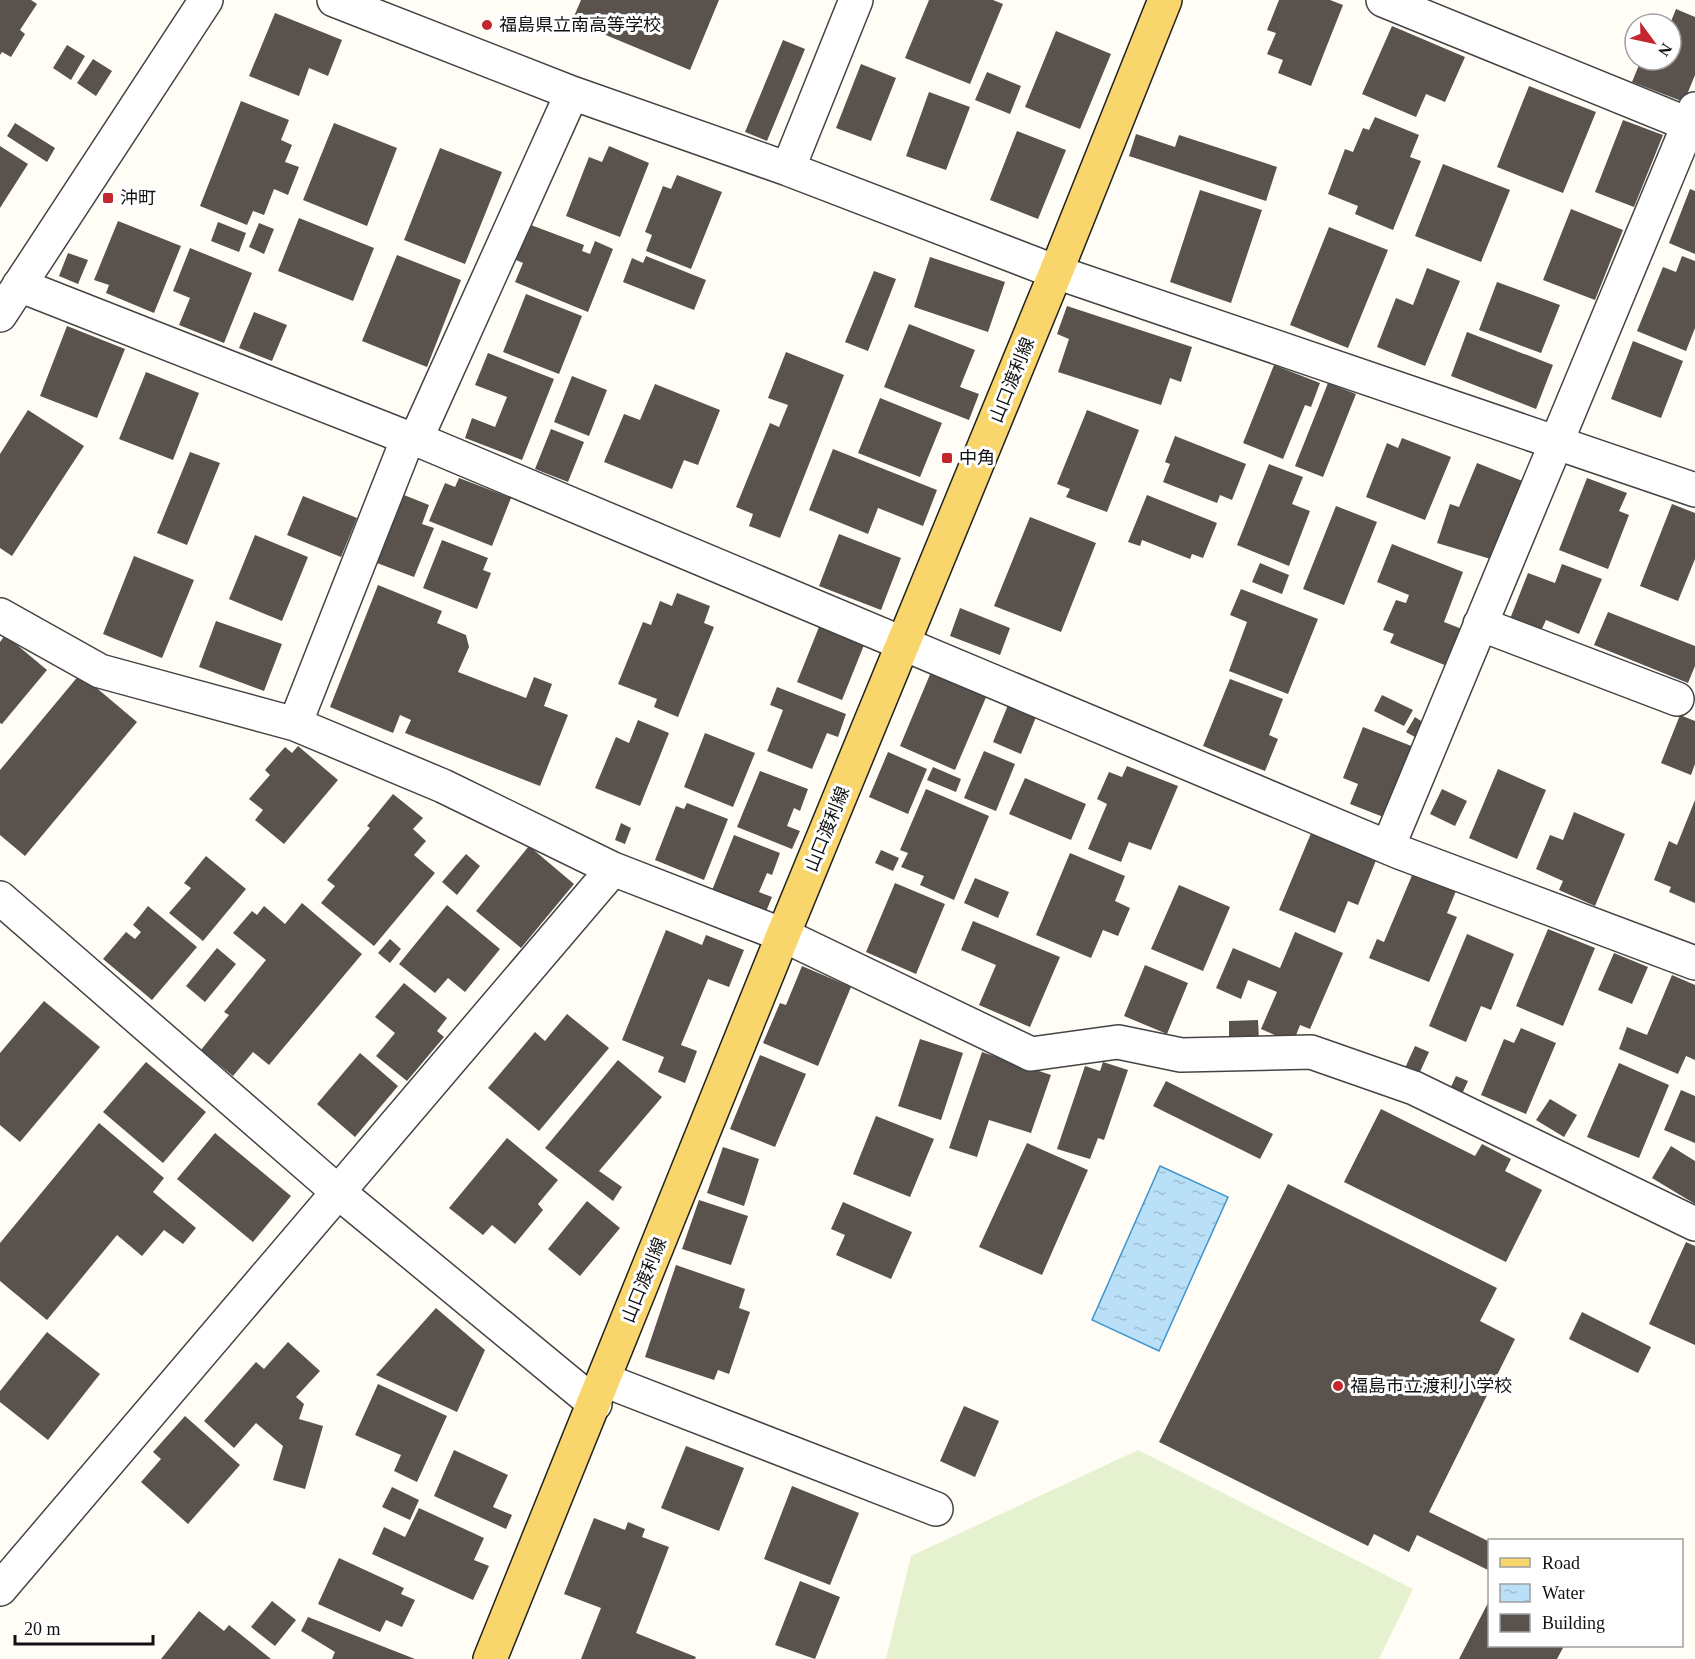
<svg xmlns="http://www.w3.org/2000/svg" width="1695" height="1659" viewBox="0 0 1695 1659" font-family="'Times New Roman','Noto Sans JP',serif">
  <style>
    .pitch { fill: #e6f2cf }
    .water { fill: url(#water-ripples); stroke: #3f96cf; stroke-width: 1.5 }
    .building { fill: #5a524d }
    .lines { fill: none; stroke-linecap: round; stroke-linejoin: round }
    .minor-casing { stroke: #444; stroke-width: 36 }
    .major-casing { stroke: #222; stroke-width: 36 }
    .minor { stroke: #fff; stroke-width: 33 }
    .major { stroke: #f9d66b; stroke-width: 33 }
    .poi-dot { fill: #c4262e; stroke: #fff; stroke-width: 2 }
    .labels { text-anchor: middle; stroke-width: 6; stroke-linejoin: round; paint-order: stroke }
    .poi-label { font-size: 18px; fill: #111; stroke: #fff; text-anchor: start }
    .street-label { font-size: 18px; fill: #111; stroke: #fff }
  </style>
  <defs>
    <pattern id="water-ripples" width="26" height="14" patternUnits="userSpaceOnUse" patternTransform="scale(1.5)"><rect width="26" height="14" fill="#b9e0f7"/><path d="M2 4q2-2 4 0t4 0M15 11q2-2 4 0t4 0" fill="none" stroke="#9ebfd3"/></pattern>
  </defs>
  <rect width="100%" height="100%" fill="#fffdf5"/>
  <path class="pitch" d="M1138,1450l275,139 -34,70h-493l25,-103z"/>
  <path class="water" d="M1160,1166l68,31 -69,154 -67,-31z"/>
  <path class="building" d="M0,0h31l6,4 -17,26 5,4 -14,23 -9,-5 -2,3z
    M581,0h138l-29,70 -118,-49z
    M929,0h64l10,4 -33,80 -65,-26z
    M1279,0h51l13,5 -32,81 -33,-13 5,-13 -16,-6 9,-21 -9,-3z
    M1676,9l19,8v58l-11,27 -52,-20 9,-22h30l-1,-36z
    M275,13l67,27 -14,36 -19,-8 -10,28 -50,-20z
    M1392,26l73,31 -20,45 -19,-8 -10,23 -54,-23z
    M1056,31l55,23 -31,75 -55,-22z
    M783,40l22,9 -38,92 -22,-9z
    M67,45l18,11 -14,24 -18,-12z
    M93,59l19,12 -16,25 -19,-13z
    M861,64l35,14 -25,63 -35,-13z
    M987,72l34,14 -11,28 -35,-14z
    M1529,86l67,26 -33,81 -66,-26z
    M929,92l41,15 -24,63 -40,-14z
    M241,101l48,19 -8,20 11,5 -7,17 14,5 -11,28 -14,-6 -10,26 -11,-4 -6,14 -47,-19z
    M1375,117l44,18 -9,22 11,4 -28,69 -38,-16 3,-8 -30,-12 17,-45 8,3 10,-24 6,2z
    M1623,120l40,15 -29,72 -39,-15z
    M15,123l40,25 -8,14 -40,-26z
    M334,123l63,25 -30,78 -64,-26z
    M1017,131l49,19 -28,69 -48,-19z
    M1136,134l39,13 4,-12 98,32 -11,34 -137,-45z
    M0,146l28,18 -28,44z
    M609,146l40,17 -29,74 -54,-21 23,-59 13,5z
    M440,148l62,24 -37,92 -61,-24z
    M1443,164l67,26 -29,72 -66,-26z
    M677,175l45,17 -31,77 -45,-18 6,-16 -7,-3 18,-46 8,3z
    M1690,189l5,2v63l-26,-11z
    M1200,190l62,20 -31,93 -61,-21z
    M1571,209l52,21 -28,70 -52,-20z
    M299,218l75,30 -21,53 -75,-30z
    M118,221l63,25 -27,67 -48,-20 3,-8 -15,-5z
    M218,222l28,11 -7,19 -28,-11z
    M523,222l61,23 -2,6 8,3 5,-13 18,8 -25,63 -73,-30 8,-19 -14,-6z
    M259,223l15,6 -10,25 -15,-7z
    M1329,227l59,23 -40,98 -58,-23z
    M190,248l62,25 -28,70 -45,-18 11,-27 -17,-7z
    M68,253l20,7 -10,24 -19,-8z
    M397,255l64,25 -34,87 -65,-26z
    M646,256l60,24 -12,30 -71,-28 9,-24 11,5z
    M1682,256l13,5v67l-9,23 -49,-20 26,-64 13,5z
    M930,257l75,25 -17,50 -74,-25z
    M1427,268l33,13 -35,85 -48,-19 19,-49 17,7z
    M874,271l22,8 -28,72 -23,-9z
    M1497,282l63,23 -19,48 -62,-23z
    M526,294l56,22 -23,58 -56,-22z
    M1067,306l125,41 -11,35 -11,-4 -9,27 -103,-33 11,-33 -12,-5z
    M254,312l33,13 -15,36 -33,-13z
    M909,324l66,26 -15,37 19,7 -10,26 -85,-33z
    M67,326l58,23 -28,69 -57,-22z
    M1467,332l86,33 -17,44 -85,-33z
    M1633,341l50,20 -22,57 -50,-19z
    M786,352l58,23 -64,163 -31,-12 4,-12 -17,-7 34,-84 9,4 9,-22 -20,-7z
    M488,353l66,26 -32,81 -57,-22 7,-20 23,9 12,-30 -32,-12z
    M1274,365l46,18 -9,24 -6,-2 -22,54 -40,-16z
    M146,372l53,21 -26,67 -54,-21z
    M572,376l35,14 -18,46 -35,-14z
    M1328,383l28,11 -33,83 -28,-11z
    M655,384l65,26 -22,55 -14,-5 -12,29 -68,-27 20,-48 16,6z
    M880,398l62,25 -22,54 -62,-24z
    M28,410l56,36 -72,110 -12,-8v-94z
    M1087,410l52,20 -32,82 -41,-15 4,-8 -13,-5z
    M551,429l33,13 -16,40 -33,-13z
    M1175,436l71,28 -14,36 -12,-5 -3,8 -54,-21 7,-18 -5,-2z
    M1402,438l49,19 -26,63 -59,-23 21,-54 11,5z
    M833,449l104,41 -14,36 -45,-18 -10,26 -59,-24z
    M190,452l30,11 -33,82 -30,-12z
    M1477,463l48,19 -31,78 -57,-17 13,-39 9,3z
    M1269,464l34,13 -11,27 18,7 -21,55 -52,-21z
    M459,478l52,20 -19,48 -63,-25 16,-38 10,4z
    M1587,478l40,15 -8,18 10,4 -21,54 -49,-19z
    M404,495l25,10 -7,19 12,4 -20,49 -37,-14z
    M1147,495l70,28 -14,35 -11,-4 -2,5 -48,-19 -2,6 -12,-4z
    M303,496l54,22 -16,39 -54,-22z
    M1672,504l23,9v46l-17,42 -38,-15z
    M1336,506l41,16 -33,83 -41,-16z
    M1030,517l66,26 -35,89 -67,-26z
    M839,534l62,24 -20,52 -62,-24z
    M255,535l53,22 -26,64 -53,-22z
    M442,540l46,18 -5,12 8,3 -14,36 -54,-21z
    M1392,544l71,28 -19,50 23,9 -15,37 -62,-25 4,-9 -11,-4 13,-30 10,3 3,-8 -32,-13z
    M134,556l60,24 -32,78 -59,-24z
    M1260,563l29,12 -7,19 -30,-12z
    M1562,564l40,15 -23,55 -33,-14 -5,11 -31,-12 18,-46 27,10z
    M378,585l64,26 -5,12 29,12 3,12 -11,25 68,26 8,-21 18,7 -8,22 24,9 -28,71 -135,-53 6,-13 -11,-5 -7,18 -63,-26z
    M1241,589l77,30 -30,75 -59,-23 18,-49 -17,-7z
    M677,593l33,13 -6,17 10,4 -36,90 -24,-10 3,-8 -39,-15 25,-62 8,3 9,-24 12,5z
    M960,608l50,20 -10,27 -50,-19z
    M1608,612l87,34v20l-7,17 -94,-38z
    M216,621l66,23 -18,47 -65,-24z
    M819,627l45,18 -22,55 -45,-18z
    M5,635l42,35 -45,54 -2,-1v-81z
    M931,672l56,23 -32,75 -55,-24z
    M80,674l57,48 -112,134 -25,-21v-65z
    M1230,679l53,20 -14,36 9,4 -13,32 -62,-25z
    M777,687l69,27 -8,23 -11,-4 -15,36 -45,-18 16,-41 -13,-5z
    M1382,695l31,15 -9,16 -30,-15z
    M1008,705l28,12 -15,37 -28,-12z
    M1680,715l15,6v43l-4,11 -30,-12z
    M1415,717l15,10 -8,14 -16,-9z
    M638,720l31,13 -29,73 -45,-18 21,-51 13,6z
    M1363,727l51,20 -28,71 -36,-14 8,-20 -15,-6z
    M705,733l50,20 -22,54 -49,-20z
    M298,746l40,34 -54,64 -29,-24 8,-10 -14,-11 21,-24 -5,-5 20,-23 7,6z
    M984,751l31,13 -19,47 -32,-13z
    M888,752l39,17 -19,45 -39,-17z
    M1127,766l51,20 -27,64 -22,-8 -8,20 -33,-13 19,-45 -10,-5 12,-27 13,5z
    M933,767l28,12 -5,13 -29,-12z
    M1498,769l48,21 -29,69 -48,-21z
    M760,771l48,18 -8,22 -6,-3 -7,18 13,5 -8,18 -55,-22z
    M1025,778l61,26 -15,36 -62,-26z
    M926,789l63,27 -35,84 -34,-15 4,-9 -23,-9 7,-14 -8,-3z
    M1442,789l25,12 -12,25 -25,-12z
    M393,794l30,24 -10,11 13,12 -12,14 21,18 -61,73 -53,-43 14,-17 -8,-6 43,-52 -3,-2z
    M1695,800v103l-26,-11 2,-5 -17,-7 15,-39 8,4z
    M687,803l41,16 -24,61 -49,-20 21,-54 8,3z
    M1574,812l51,22 -30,72 -36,-16 4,-9 -27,-12 14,-34 13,5z
    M621,823l10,5 -6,16 -10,-4z
    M1312,831l65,27 -19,47 -10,-4 -13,32 -56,-23z
    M734,835l46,18 -8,22 -5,-2 -8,19 13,5 -7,17 -54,-21z
    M529,846l45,38 -53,64 -45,-37z
    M881,850l18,8 -6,13 -18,-8z
    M1070,853l55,23 -10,25 15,7 -12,28 -15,-6 -12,28 -55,-23z
    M466,854l14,12 -23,29 -15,-13z
    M206,856l40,33 -43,52 -34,-28 22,-25 -7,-5z
    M1413,873l43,18 -9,22 10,4 -28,65 -60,-24 8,-19 7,3z
    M975,878l34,14 -11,26 -34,-15z
    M895,883l50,21 -29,70 -50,-22z
    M1179,885l51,22 -27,64 -52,-22z
    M302,903l60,51 -93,111 -16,-13 -20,24 -32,-26 28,-35 -5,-3 42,-52 -33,-27 19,-22 5,4 7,-9 21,18z
    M447,905l53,44 -35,43 -17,-14 -13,15 -36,-29z
    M148,906l49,41 -45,53 -49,-41 23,-27 9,7 6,-7 -8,-7z
    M973,921l87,36 -30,70 -51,-22 17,-40 -35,-15z
    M1548,929l47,19 -32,78 -47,-20z
    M666,930l36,15 4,-10 38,15 -15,37 -21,-8 -27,66 16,6 -12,32 -27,-11 6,-15 -42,-17z
    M1295,932l48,21 -33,76 -10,-4 -7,18 -32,-14 16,-37 -29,-12 -7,19 -25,-11 17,-40 47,20z
    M1467,934l47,20 -23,56 -10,-4 -15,36 -37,-16z
    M390,939l11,10 -11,14 -12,-10z
    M217,948l19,16 -31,38 -19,-16z
    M1614,953l34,14 -16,37 -34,-14z
    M1145,965l43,18 -21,51 -43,-18z
    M802,966l49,21 -33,79 -55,-23 17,-40 6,2z
    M1672,975l23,10v75l-9,-4 -8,18 -59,-25 8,-22 20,8z
    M404,983l43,35 -10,13 7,6 -37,44 -31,-25 19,-23 -20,-16z
    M44,1001l56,46 -80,95 -20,-17v-72z
    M567,1014l42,34 -70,83 -51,-43 47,-56 10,9z
    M1258,1020l1,20h-30v-19z
    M1521,1028l35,15 -30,71 -45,-19 23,-56 10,4z
    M920,1039l43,14 -22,67 -43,-14z
    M1415,1046l14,6 -10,22 -14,-6z
    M982,1052l69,23 -20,58 -42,-13 -12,37 -28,-9z
    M360,1053l38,33 -43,51 -38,-33z
    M760,1055l46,19 -31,73 -45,-18z
    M618,1060l44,37 -63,74 23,16 -9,14 -68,-53z
    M146,1062l60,50 -43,51 -60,-51z
    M1103,1062l25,8 -24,70 -6,-2 -8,21 -33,-10 28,-83 15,5z
    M1619,1063l50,22 -30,73 -52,-21z
    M1456,1076l12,5 -6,13 -12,-5z
    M1166,1081l107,53 -13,25 -107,-53z
    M1681,1090l14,6v47l-31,-13z
    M1550,1099l27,16 -13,22 -28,-17z
    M1381,1109l94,47 7,-12 29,15 -6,12 37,19 -36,72 -162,-80z
    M876,1116l58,23 -24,58 -57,-23z
    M99,1123l65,55 -11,14 43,36 -13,16 -19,-14 -22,26 -25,-21 -70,85 -47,-39v-38z
    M215,1133l76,63 -38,46 -76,-63z
    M507,1138l51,42 -20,24 5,6 -28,34 -23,-19 -9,10 -34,-27z
    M1027,1143l61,27 -46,105 -63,-28z
    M1671,1146l24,15v43l-43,-26z
    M723,1147l36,12 -15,47 -37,-13z
    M1288,1184l209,104 -17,33 35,18 -86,173 61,30v29l-73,-36 -8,17 -35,-18 -6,12 -209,-104z
    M699,1200l49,16 -17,49 -49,-16z
    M587,1201l33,27 -40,48 -32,-27z
    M843,1202l69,30 -21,47 -55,-24 9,-20 -14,-6z
    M1686,1242l9,4v99l-46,-21z
    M676,1265l69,24 -6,19 11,4 -21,62 -11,-4 -4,10 -69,-23z
    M436,1308l49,42 -28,62 -81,-37z
    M1582,1312l69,35 -13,26 -69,-34z
    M47,1332l53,42 -52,66 -48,-38v-11z
    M288,1342l32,29 -24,26 8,7 -5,15 24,7 -18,63 -32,-9 10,-34 -27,-23 -22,25 -30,-27 52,-59 8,7z
    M378,1384l69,32 -30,66 -23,-11 7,-16 -46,-20z
    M964,1406l35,15 -24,56 -35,-16z
    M185,1416l55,49 -52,59 -47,-42 20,-23 -8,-7z
    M686,1446l58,22 -25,63 -58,-23z
    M454,1450l54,25 -15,32 19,8 -6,14 -72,-33z
    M792,1486l67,27 -29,72 -66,-26z
    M392,1487l27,13 -9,20 -28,-13z
    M419,1508l65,30 -10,22 15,6 -16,34 -101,-46 12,-27 21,10z
    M594,1518l31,12 3,-8 17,7 -3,8 27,10 -33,86 60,24 -1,2h-114l20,-51 -37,-14z
    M339,1558l65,30 -3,6 14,6 -13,27 -16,-7 -6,12 -62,-28z
    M800,1581l40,16 -25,62 -40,-14z
    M1490,1599v47h74l-7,13h-98z
    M272,1601l24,19 -21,26 -24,-19z
    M199,1611l25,20 5,-6 42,34h-110z
    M308,1617l107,42h-83l3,-7 -34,-21z"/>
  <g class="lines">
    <g class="minor-casing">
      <path id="minor" d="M334,0l238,93 216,76 268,103 639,218
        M1383,0l312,127
        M788,169l68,-169
        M19,285l389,153 8,1 983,413 296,111
        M0,315l206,-315
        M416,439l156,-346
        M0,615l100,56 195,53 148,62 170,83 170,66 248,119 87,-12 63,13 130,-3 103,36 281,136
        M1480,624l197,75
        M295,724l113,-286
        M1388,847l307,-738
        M0,898l337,293 258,213
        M604,1380l332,129
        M0,1589l613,-720"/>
    </g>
    <g class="major-casing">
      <path id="major" d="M490,1659l293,-724 273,-663 109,-272"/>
    </g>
    <use href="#minor" class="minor"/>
    <use href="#major" class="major"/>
  </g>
  <g class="poi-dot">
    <circle cx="487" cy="25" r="6"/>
    <rect x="102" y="192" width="12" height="12" rx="3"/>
    <rect x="941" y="452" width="12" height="12" rx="3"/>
    <circle cx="1338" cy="1386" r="6"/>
  </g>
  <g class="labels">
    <g class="poi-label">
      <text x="499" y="31">福島県立南高等学校</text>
      <text x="120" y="204">沖町</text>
      <text x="959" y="464">中角</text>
      <text x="1350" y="1392">福島市立渡利小学校</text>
    </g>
    <g class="street-label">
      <text transform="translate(1012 380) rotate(-68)" y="6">山口渡利線</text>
      <text transform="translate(827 829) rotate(-68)" y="6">山口渡利線</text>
      <text transform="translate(644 1280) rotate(-68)" y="6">山口渡利線</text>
    </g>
  </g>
  <rect x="1488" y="1539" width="195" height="108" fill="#ffffff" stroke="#a0a0a0" stroke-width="1.5"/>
  <rect x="1500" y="1558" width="30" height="9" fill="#f9d66b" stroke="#a0a0a0" stroke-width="1.5"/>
  <text x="1542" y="1569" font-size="18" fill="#111111">Road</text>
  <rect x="1500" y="1584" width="30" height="18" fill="url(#water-ripples)" stroke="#a0a0a0" stroke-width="1.5"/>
  <text x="1542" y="1599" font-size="18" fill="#111111">Water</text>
  <rect x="1500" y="1614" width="30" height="18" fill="#5a524d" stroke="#a0a0a0" stroke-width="1.5"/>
  <text x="1542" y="1629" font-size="18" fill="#111111">Building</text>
  <g transform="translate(1653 42) rotate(123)"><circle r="28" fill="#ffffff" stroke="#a0a0a0" stroke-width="1.5"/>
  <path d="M0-4.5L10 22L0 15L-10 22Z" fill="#c4262e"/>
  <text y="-9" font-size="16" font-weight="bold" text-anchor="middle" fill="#111111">N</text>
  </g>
  <path d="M15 1635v9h138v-9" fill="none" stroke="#111111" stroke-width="3"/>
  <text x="24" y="1635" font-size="18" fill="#111111" stroke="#ffffff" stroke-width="4.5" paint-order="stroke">20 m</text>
</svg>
